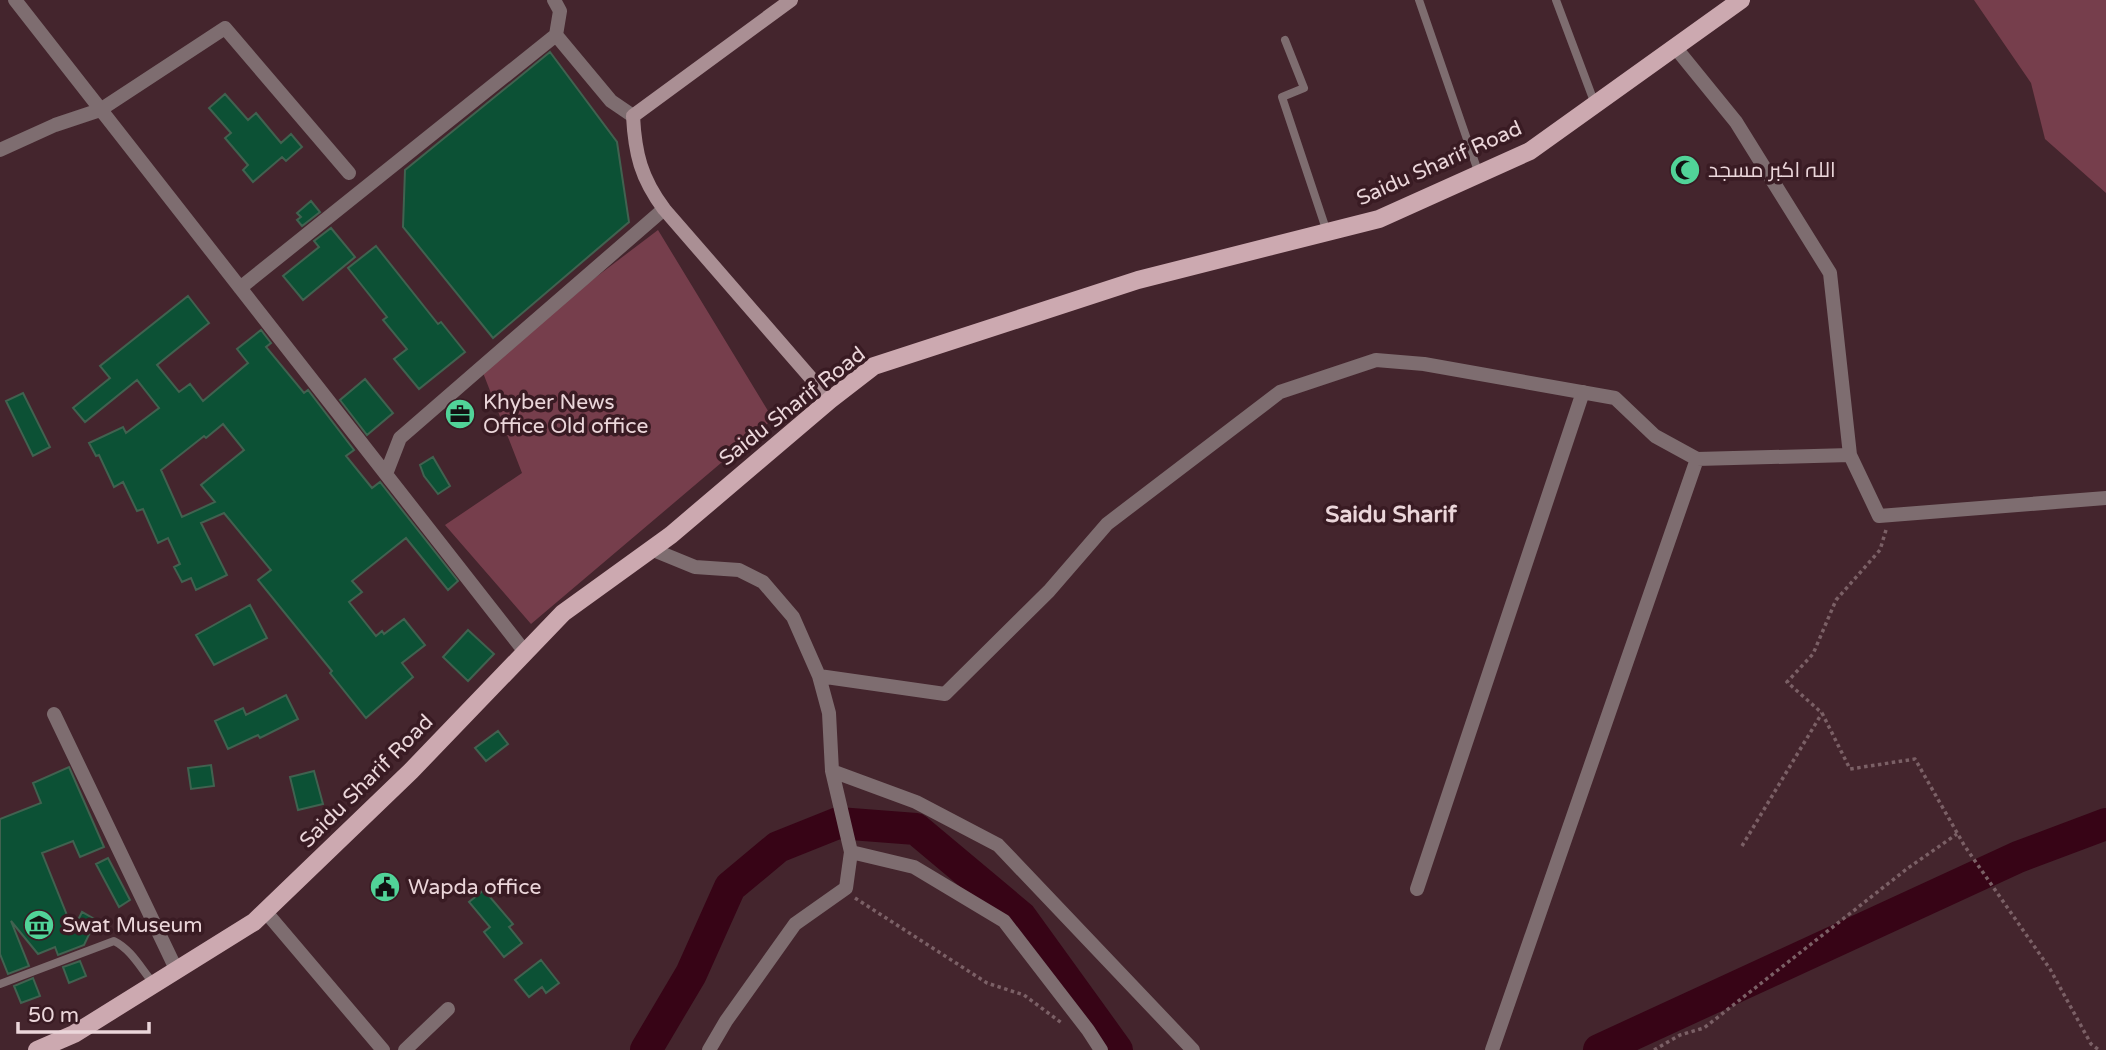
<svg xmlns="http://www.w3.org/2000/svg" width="2106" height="1050" viewBox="0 0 2106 1050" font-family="'Varela Round',Cairo,sans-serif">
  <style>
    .green { fill: #763e4c }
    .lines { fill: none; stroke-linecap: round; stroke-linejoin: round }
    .river { stroke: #370416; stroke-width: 32 }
    .building { fill: #0c5135; stroke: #416250; stroke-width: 2; fill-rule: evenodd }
    .path { stroke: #7b6066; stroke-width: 3.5; stroke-dasharray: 3.5 3.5; stroke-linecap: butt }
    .lane { stroke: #7e6d70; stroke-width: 8 }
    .street { stroke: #7e6d70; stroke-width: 14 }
    .secondary { stroke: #aa8f94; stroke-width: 14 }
    .primary { stroke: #cca9b0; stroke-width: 18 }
    .labels { text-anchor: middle; stroke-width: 7; stroke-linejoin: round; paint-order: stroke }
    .street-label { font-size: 21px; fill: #ebd6da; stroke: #391b23 }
    .poi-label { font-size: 21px; fill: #ebd6da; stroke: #391b23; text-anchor: start }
    .neighbourhood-label { font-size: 23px; font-weight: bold; fill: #ebd6da; stroke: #391b23 }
  </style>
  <rect width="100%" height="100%" fill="#44252d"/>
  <path class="green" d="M1974,0h132v193l-61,-54 -14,-56z
    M658,230l115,189 -242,205 -86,-99 77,-52 -42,-108z"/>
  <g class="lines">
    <path class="river" d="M646,1050l45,-76 39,-87 48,-40 60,-24 78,6 105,88 96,133
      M1599,1050l419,-193 88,-33"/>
  </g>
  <path class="building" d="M550,52l67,90 12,80 -136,116 -90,-111 2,-57z
    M225,94l23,26 8,-7 25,30 10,-9 11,13 -16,14 -4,-4 -29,25 -10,-12 5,-5 -23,-27 6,-5 -22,-25z
    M311,201l9,11 -18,14 -5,-6 4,-3 -4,-4z
    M331,228l24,29 -52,43 -20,-24 36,-29 -5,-6z
    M376,246l62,78 3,-2 24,30 -46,37 -25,-30 13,-10 -24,-29 4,-3 -39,-49z
    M188,296l21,27 -52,42 22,27 11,-8 13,17 45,-38 -11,-14 24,-19 10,13 -5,4 38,46 4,-3 46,60 -8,6 26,32 8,-6 78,99 -10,9 -42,-52 -54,43 10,11 -13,10 27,34 6,-5 2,3 20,-15 21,26 -23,18 11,14 -47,41 -36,-45 2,-2 -74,-91 13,-10 -47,-57 -23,10 26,52 -31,15 -5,-12 -9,4 -8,-15 6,-3 -12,-26 -10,5 -15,-34 -6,2 -14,-29 -9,5 -15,-32 -3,1 -7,-13 34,-16 3,6 33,-25 -22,-28 -52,42 -12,-14 37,-30 -10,-12zM223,424l21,26 -43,35 14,17 -33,15 -21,-47 43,-34 2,2z
    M365,379l28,34 -26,22 -27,-35z
    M23,393l27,54 -17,9 -27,-55z
    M433,457l17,29 -12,8 -14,-18 -4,-11z
    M250,605l17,33 -53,27 -18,-30z
    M468,630l26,24 -26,27 -25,-24z
    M286,695l12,24 -38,19 -2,-3 -30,14 -13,-28 28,-13 3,7z
    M498,731l10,13 -22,17 -11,-13z
    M211,765l3,21 -23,3 -3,-21z
    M69,767l35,80 -24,10 -7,-16 -31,12 31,77 9,-18 14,8 -12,25 -26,10 -3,-8 -17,7 -27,-33 18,45 -21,8 -8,-20v-135l41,-16 -8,-20z
    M314,771l9,33 -25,6 -8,-33z
    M108,858l22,42 -11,7 -23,-43z
    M484,890l29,34 -4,3 13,16 -18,14 -20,-25 6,-5 -21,-25z
    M541,960l18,23 -13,10 -4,-6 -13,10 -14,-17z
    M80,961l6,15 -17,7 -6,-16z
    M33,978l7,18 -19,7 -7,-17z"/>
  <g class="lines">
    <path class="path" d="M1886,530l-6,20 -44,50 -23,54 -26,28 35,31 28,56 65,-10 49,86 86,124 41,75 8,6
      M1742,846l80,-133
      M855,898l132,85 37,12 39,29
      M1654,1050l26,-15 24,-7 204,-160 49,-34"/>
    <path class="lane" d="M1419,0l60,174
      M1556,0l39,104
      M1285,40l19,48 -22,9 45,135
      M0,984l114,-43c18,9 27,28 40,43"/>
    <path class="street" d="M15,0l510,652
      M556,35l55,66 22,15
      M1675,47l61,75 94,151 20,182 29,61 227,-18
      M0,150l55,-25 45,-15 125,-82 124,145
      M240,288l316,-253 4,-24 -6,-11
      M386,474l14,-36 264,-229
      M651,549l44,18 44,3 24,12 30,35 26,59 10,37 3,58 84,31 82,43 195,205
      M819,676l126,18 104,-103 58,-67 173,-132 96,-32 48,4 191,34 40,38 42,23 153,-4
      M54,714l122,255
      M832,771l19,81
      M1417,889l166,-497
      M265,911l118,139
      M405,1050l43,-41
      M709,1050l17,-29 69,-97 51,-36 5,-36 63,15 90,54 84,109 13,20
      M1492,1050l205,-591"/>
    <path class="secondary" d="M791,0l-158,116c2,38 8,62 31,93l166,191"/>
    <path class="primary" d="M37,1050l37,-16 180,-112 157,-151 152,-158 108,-78 159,-135 44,-34 264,-86 241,-61 151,-68 211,-151"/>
  </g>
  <defs>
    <g id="mosque-disc" transform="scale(1.575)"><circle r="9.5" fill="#51d398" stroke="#391b23"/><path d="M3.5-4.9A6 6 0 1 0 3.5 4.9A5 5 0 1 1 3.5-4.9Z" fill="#111"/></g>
    <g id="office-disc" transform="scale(1.575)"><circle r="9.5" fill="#51d398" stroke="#391b23"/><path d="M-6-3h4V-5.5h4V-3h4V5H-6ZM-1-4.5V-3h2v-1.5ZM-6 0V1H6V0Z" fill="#111"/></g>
    <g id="civic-disc" transform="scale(1.575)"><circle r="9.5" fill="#51d398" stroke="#391b23"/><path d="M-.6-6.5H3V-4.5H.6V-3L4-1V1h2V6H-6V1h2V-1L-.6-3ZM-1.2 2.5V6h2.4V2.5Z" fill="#111"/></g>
    <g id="museum-disc" transform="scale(1.575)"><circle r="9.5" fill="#51d398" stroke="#391b23"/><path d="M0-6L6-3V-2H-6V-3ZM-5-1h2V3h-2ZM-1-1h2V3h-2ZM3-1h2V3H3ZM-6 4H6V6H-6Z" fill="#111"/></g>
  </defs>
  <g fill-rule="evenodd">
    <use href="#mosque-disc" x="1685" y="170"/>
    <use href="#office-disc" x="460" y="414"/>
    <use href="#civic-disc" x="385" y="887"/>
    <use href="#museum-disc" x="39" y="925"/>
  </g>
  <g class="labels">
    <g class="street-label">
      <text transform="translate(1439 163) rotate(-24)" y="7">Saidu Sharif Road</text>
      <text transform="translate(792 406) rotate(-38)" y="7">Saidu Sharif Road</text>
      <text transform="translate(366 781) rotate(-45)" y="7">Saidu Sharif Road</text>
    </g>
    <g class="poi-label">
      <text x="1708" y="177">اللہ اکبر مسجد</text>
      <text x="483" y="409">Khyber News<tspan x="483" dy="24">Office Old office</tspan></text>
      <text x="408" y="894">Wapda office</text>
      <text x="62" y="932">Swat Museum</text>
    </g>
    <g class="neighbourhood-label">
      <text x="1391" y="522">Saidu Sharif</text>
    </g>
  </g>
  <path d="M18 1022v10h131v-10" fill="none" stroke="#ebd6da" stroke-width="3.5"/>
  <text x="28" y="1022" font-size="21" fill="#ebd6da" stroke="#391b23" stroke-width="5" paint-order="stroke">50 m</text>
</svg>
